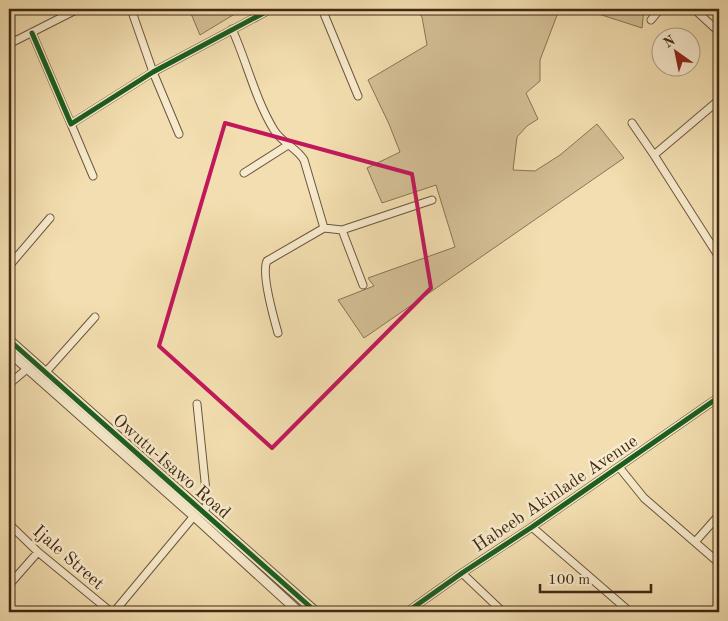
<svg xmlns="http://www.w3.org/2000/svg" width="728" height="621" viewBox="0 0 728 621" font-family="'Old Standard TT',serif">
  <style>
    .green { fill: #d4bf96; stroke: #8a7456 }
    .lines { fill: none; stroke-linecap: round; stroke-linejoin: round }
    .minor-casing { stroke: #6d563c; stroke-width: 9 }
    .tertiary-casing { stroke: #6d563c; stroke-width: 11 }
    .minor { stroke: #f7eacc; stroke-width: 7 }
    .tertiary { stroke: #f7eacc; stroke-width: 9 }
    .cycleway-casing { stroke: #f7eacc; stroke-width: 8 }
    .cycleway { stroke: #1b5e20; stroke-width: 5 }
    .marked { fill: none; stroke: #c2185b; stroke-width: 4; stroke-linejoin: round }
    .labels { text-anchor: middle; stroke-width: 5; stroke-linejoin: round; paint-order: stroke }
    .street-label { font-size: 18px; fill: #412915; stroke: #f7eacc }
  </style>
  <rect width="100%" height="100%" fill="#f2deb0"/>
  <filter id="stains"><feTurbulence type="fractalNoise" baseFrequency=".004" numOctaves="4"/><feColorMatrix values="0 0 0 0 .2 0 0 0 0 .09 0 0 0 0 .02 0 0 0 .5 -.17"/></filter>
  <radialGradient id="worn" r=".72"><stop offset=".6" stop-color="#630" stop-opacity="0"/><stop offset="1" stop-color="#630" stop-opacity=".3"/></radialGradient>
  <path class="green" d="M189,9h54l-43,26z
    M416,9h147l-4,1 -19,50v21l-14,12 12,26 -11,7 -10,11 -4,33 22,1 25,-16 37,-31 27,34 -260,180 -26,-38 36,-14 -6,-8 87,-31 -19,-62 -54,18 -15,-35 33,-16 -11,-28 -21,-44 59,-35 -5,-28z
    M583,9h61l-2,19z"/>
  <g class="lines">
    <g class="minor-casing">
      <path id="minor" d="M131,9l22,63 26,62
        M322,9l36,87
        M694,9l25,23
        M651,20l9,-11
        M232,29c15,33 23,70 42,101 8,13 23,18 30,30l20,68
        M32,33l39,91 82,-52 118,-63
        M9,44l69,-35
        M632,123l22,32 65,102
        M71,124l22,52
        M654,155l65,-55
        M244,173l44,-28
        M342,230l21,55
        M9,266l41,-48
        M278,333c-4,-14 -17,-60 -11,-72l57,-33 18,2 90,-30
        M45,373l50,-56
        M9,384l19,-16
        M197,404l10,97 -1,7 -4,2
        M619,467l25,31 75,65
        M9,524l29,28 73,60
        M532,527l98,85
        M695,542l24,-27
        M462,573l41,39
        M9,585l29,-33
        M114,612l80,-96
        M407,612l55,-39 70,-46 187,-130"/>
    </g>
    <g class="tertiary-casing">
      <path id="tertiary" d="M9,340l307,272
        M9,352l185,164 105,96"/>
    </g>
    <use href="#minor" class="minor"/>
    <use href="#tertiary" class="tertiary"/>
    <g class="cycleway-casing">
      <path id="cycleway" d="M32,33l39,91 82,-52 118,-63
        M9,340l307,272
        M407,612l55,-39 70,-46 187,-130"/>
    </g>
    <use href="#cycleway" class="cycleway"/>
  </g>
  <path class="marked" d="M225,123l187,51 19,114 -159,160 -113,-102z"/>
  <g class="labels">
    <g class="street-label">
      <text transform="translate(172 466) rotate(41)" y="6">Owutu-Isawo Road</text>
      <text transform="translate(555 493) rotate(-34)" y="6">Habeeb Akinlade Avenue</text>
      <text transform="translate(69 557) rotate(41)" y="6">Ijale Street</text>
    </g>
  </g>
  <rect width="728" height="621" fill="none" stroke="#f2deb0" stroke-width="30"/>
  <rect x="10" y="10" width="708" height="601" fill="none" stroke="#412915" stroke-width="2.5"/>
  <rect x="15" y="15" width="698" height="591" fill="none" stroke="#412915"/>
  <g transform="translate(676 52) rotate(327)"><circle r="24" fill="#f7eacc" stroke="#ae9d83"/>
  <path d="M0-4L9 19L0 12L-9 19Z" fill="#8f2418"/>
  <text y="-8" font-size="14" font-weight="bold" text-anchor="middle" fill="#412915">N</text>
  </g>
  <path d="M540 584v8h111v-8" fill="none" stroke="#412915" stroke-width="2.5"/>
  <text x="548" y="584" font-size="15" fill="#412915" stroke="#f7eacc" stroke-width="4" paint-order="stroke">100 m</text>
  <rect width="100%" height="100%" filter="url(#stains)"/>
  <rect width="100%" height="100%" fill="url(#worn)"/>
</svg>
